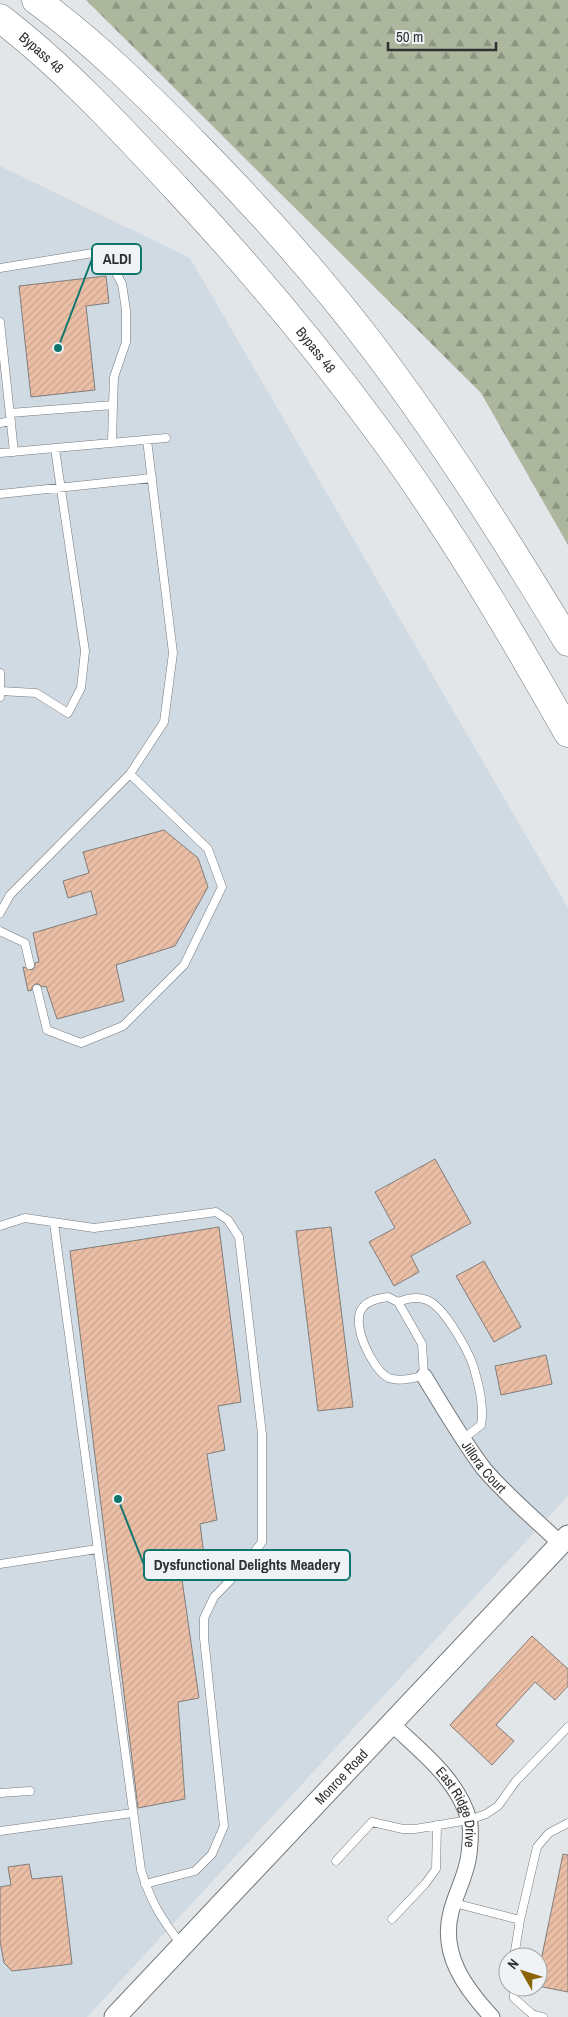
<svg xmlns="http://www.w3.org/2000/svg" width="568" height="2017" viewBox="0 0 568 2017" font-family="'Archivo Narrow',sans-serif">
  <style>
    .built { fill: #d0dae3 }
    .forest { fill: url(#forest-firs) }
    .building { fill: url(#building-hatch); stroke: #817d7b }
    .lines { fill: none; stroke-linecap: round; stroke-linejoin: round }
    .lane-casing { stroke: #75797c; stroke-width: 9 }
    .street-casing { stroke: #75797c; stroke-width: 17 }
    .secondary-casing { stroke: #75797c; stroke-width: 23 }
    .highway-casing { stroke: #75797c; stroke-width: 29 }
    .lane { stroke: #fff; stroke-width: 8 }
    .street { stroke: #fff; stroke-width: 15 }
    .secondary { stroke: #fff; stroke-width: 21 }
    .highway { stroke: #fff; stroke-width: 28 }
    .labels { text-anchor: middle; stroke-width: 4; stroke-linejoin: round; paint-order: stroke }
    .street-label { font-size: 14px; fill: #2e3031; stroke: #eff3f6 }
    .leader { fill: none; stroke: #0f766e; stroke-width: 2 }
    .callout-dot { fill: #0f766e; stroke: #eff3f6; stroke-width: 2 }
    .callout { fill: #eff3f6; stroke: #0f766e; stroke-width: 2 }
    .callout-label { font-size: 15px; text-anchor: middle; font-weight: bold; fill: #2e3031 }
  </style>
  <defs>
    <pattern id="forest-firs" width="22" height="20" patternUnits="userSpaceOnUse" patternTransform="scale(1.25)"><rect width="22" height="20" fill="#acb79e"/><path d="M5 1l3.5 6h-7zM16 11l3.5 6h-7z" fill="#8c9581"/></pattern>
    <pattern id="building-hatch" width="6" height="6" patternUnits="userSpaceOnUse" patternTransform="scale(1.25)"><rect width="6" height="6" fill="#ebbfa6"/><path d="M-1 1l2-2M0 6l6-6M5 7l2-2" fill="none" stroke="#caa48f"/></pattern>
  </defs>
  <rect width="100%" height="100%" fill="#e2e6e9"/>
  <path class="built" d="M0,166l190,92 378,650v588l-481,521h-87z"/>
  <path class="forest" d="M86,0h482v545l-87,-152z"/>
  <path class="building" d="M106,276l3,27 -23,3 9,84 -64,7 -12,-111z
    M164,830l34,28 10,29 -33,59 -59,19 8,36 -67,18 -11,-33 -4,1 -3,-3h-4l-3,3v3l-4,1 -5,-24 9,3 3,-3v-4l4,-1 -6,-29 64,-19 -6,-23 -23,7 -5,-17 26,-8 -6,-21z
    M435,1159l36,64 -60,33 8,16 -25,14 -25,-44 26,-14 -20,-36z
    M219,1227l22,175 -23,4 7,44 -18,4 10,66 -17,4 5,39 -25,3 19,132 -21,4 7,97 -47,9 -68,-557z
    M331,1227l22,180 -35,4 -22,-180z
    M484,1261l37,66 -27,15 -38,-66z
    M546,1355l6,29 -51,11 -6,-29z
    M532,1636l36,33v17l-13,14 -20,-18 -39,43 18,16 -22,24 -42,-40z
    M563,1854l5,1v137l-30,-6v-11z
    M29,1864l3,15 30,-3 10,88 -60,7 -8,-8 -4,-22v-54l11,-2 -3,-18z"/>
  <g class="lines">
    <g class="lane-casing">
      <path id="lane" d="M0,268l93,-15 15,5 14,26 4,26v32l-12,35 -1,28 -103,8
        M0,322l14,130
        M0,423l11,-2
        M112,443l1,-38
        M0,453l166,-15
        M0,494l152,-16
        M0,673v24
        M0,691l36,2 32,20 13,-25 4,-37 -30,-202
        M0,913l10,-18 120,-121 34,-52 9,-69 -26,-213
        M0,931l25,12 5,22
        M37,989l10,41 34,13 42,-17 61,-61 38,-78 -14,-38 -78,-75
        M54,1223l87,647c10,32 19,47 40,74
        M0,1226l25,-8 69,10 122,-16 12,8 11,17 23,197v108l-19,25 -29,30 -10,21v20l20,188 -12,28 -17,17 -50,13
        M388,1297l10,5 24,42 2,32c-12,2 -24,6 -35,2 -16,-7 -40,-56 -26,-71 5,-6 17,-9 25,-10z
        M398,1302c10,-4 19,-6 29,-2 18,7 44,55 48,72 5,17 9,37 6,53l-18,14
        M0,1564l97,-15
        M0,1793l30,-2
        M0,1831l132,-18
        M336,1861l36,-39 31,7h12l54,-9 17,-6 12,-8 18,-25 52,-54
        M454,1903l66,17 17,-73 12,-14 19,-10
        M392,1919l33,-35 11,-15 1,-44
        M514,1957l6,-37
        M513,1987l1,11 18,16 11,3"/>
    </g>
    <g class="street-casing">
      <g id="street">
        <path id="s1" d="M424,1376c19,31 38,64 60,93 23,27 51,50 77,75"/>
        <path id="s2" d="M391,1723c29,28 67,56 78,97 3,10 1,23 0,34 -2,20 -13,38 -18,58 -11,42 14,76 41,105"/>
      </g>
    </g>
    <g class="secondary-casing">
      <g id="secondary">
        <path id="s3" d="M115,2017l453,-481"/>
      </g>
    </g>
    <g class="highway-casing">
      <g id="highway">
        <path d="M36,0c59,43 111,95 162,147 62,63 121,129 175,200 71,94 134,194 195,295"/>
        <path id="s4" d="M0,18c65,50 120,110 176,170 71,76 138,156 200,240 72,97 133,201 192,305"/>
      </g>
    </g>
    <use href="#lane" class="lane"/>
    <use href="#street" class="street"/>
    <use href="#secondary" class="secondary"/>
    <use href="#highway" class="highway"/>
  </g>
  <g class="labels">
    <g class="street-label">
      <text dy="5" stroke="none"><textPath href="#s4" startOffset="54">Bypass 48</textPath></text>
      <text dy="5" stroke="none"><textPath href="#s4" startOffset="459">Bypass 48</textPath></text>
      <text dy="5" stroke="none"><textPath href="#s1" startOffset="109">Jillora Court</textPath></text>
      <text dy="5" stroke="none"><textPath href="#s3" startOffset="330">Monroe Road</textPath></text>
      <text dy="5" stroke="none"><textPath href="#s2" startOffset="110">East Ridge Drive</textPath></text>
    </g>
  </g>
  <path class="leader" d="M58 348L92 259M118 1499L144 1565"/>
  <g class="callout-dot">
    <circle cx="58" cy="348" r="5"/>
    <circle cx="118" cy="1499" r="5"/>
  </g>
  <g class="callout">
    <rect x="92" y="244" width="49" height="30" rx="5"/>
    <rect x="144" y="1550" width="206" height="30" rx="5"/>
  </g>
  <g class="callout-label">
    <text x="117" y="264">ALDI</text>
    <text x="247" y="1570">Dysfunctional Delights Meadery</text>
  </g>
  <g transform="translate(523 1972) rotate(309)"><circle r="24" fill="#eff3f6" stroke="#a2a5a7"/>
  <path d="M0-4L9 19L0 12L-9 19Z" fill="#8a6302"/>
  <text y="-8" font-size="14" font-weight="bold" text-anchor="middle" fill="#2e3031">N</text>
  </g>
  <path d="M388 42v8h108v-8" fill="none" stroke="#2e3031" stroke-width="2.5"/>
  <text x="396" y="42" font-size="15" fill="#2e3031" stroke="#eff3f6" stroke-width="4" paint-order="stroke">50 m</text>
</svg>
